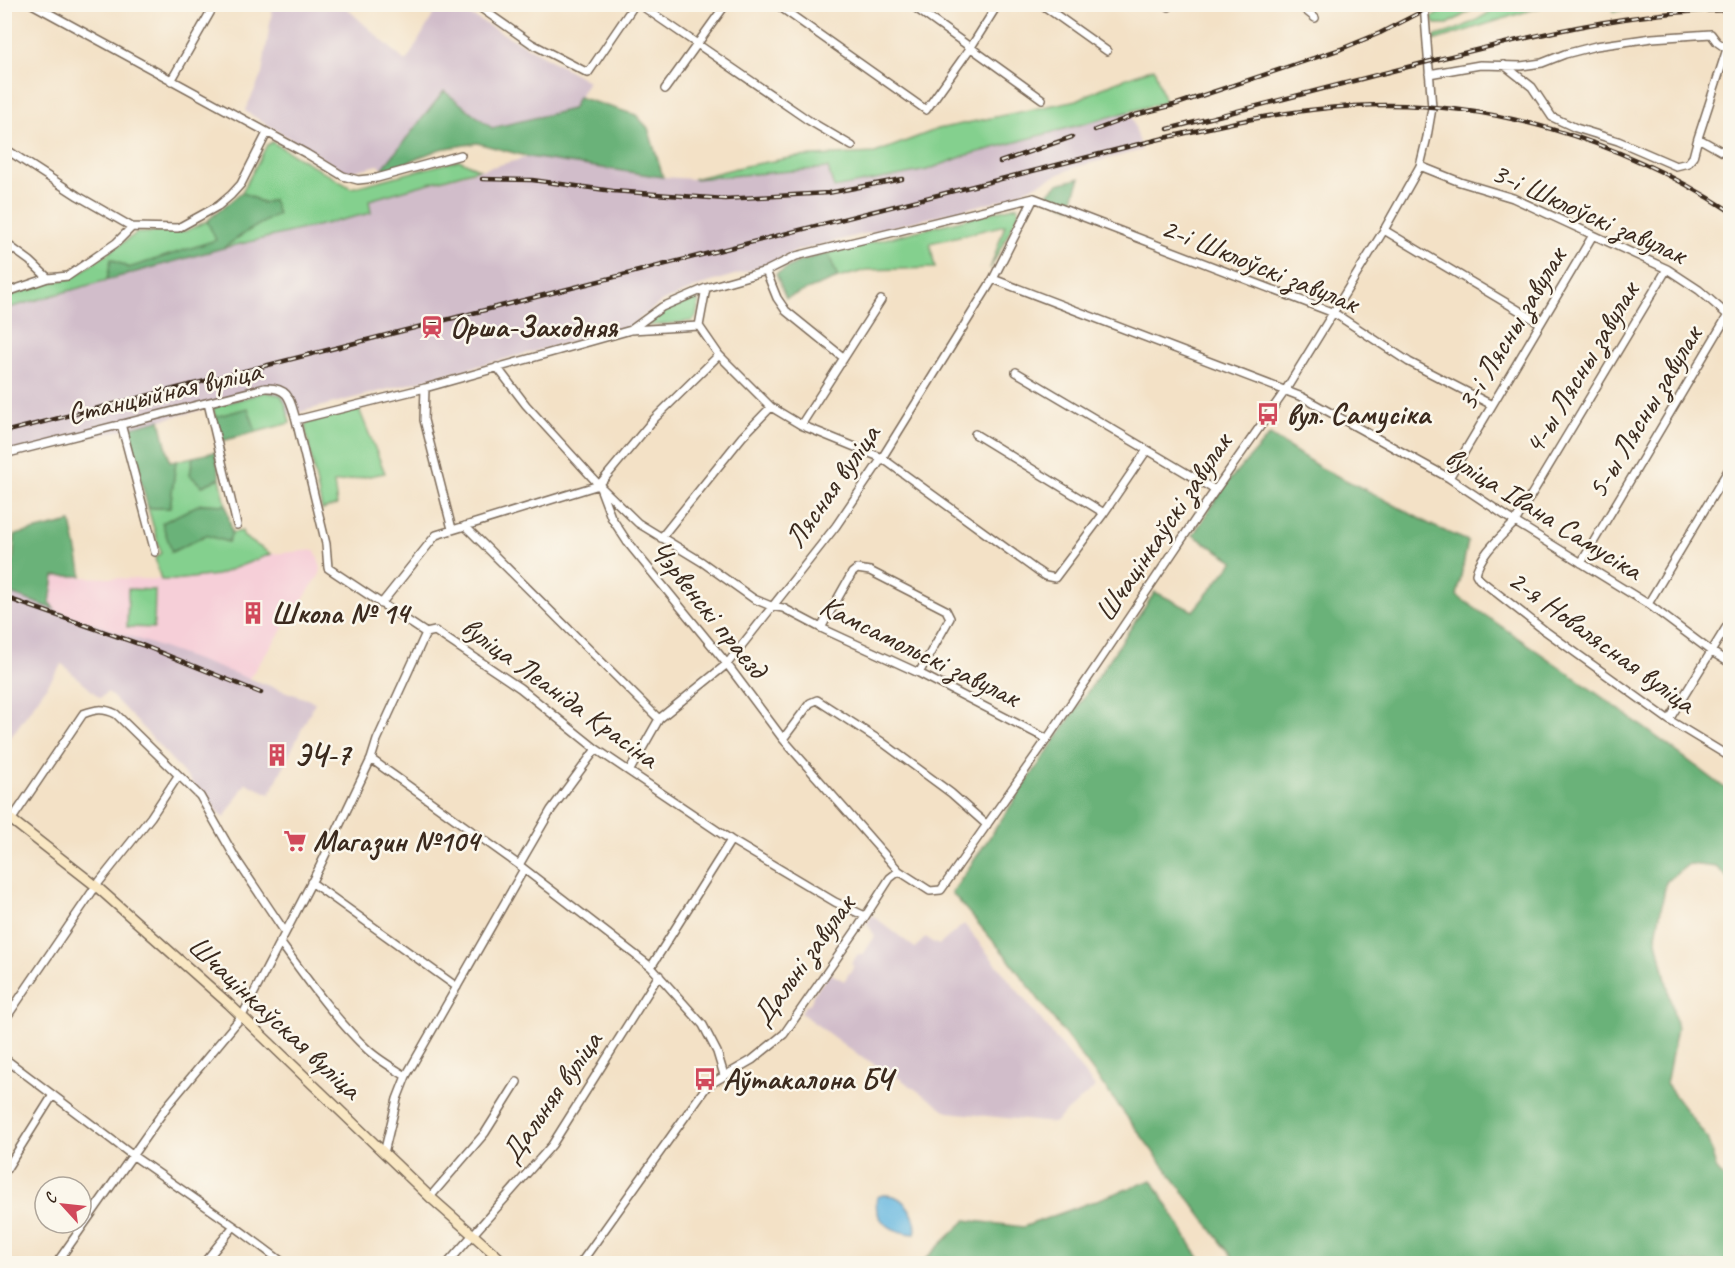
<svg xmlns="http://www.w3.org/2000/svg" width="1735" height="1268" viewBox="0 0 1735 1268" font-family="Caveat,sans-serif">
  <style>
    .built { fill: #f6cfd8 }
    .industrial { fill: #d1bdca }
    .green { fill: #84d08e; stroke: #607d56; stroke-width: 1.5 }
    .forest { fill: #6bb279; stroke: #536e4c; stroke-width: 1.5 }
    .water { fill: #65b7e0; stroke: #50707f; stroke-width: 1.5 }
    .lines { fill: none; stroke-linecap: round; stroke-linejoin: round }
    .street-casing { stroke: #7b6a59; stroke-width: 10 }
    .secondary-casing { stroke: #7b6a59; stroke-width: 12 }
    .street { stroke: #fff; stroke-width: 7 }
    .secondary { stroke: #f9e7c3; stroke-width: 9 }
    .rail-casing { stroke: #3b2a1e; stroke-width: 4.5 }
    .rail { stroke: #fbf7ec; stroke-width: 2; stroke-dasharray: 7; stroke-linecap: butt }
    .labels { text-anchor: middle; stroke-width: 5; stroke-linejoin: round; paint-order: stroke }
    .street-label { font-size: 30px; fill: #3b2a1e; stroke: #fbf7ec }
    .poi-label { font-size: 30px; font-weight: bold; fill: #3b2a1e; stroke: #fbf7ec; text-anchor: start }
  </style>
  <rect width="100%" height="100%" fill="#fbf7ec"/>
  <filter id="ink" filterUnits="userSpaceOnUse"><feTurbulence type="fractalNoise" baseFrequency=".0167" numOctaves="2"/><feDisplacementMap in="SourceGraphic" scale="12" xChannelSelector="R" yChannelSelector="G"/><feConvolveMatrix kernelMatrix="1 2 1 2 8 2 1 2 1" color-interpolation-filters="sRGB"/></filter>
  <filter id="wash" filterUnits="userSpaceOnUse"><feTurbulence type="fractalNoise" baseFrequency=".008" numOctaves="4" result="noise"/><feDisplacementMap in="SourceGraphic" scale="24" xChannelSelector="R" yChannelSelector="G"/><feGaussianBlur stdDeviation="1.35" result="paint"/><feColorMatrix in="noise" values="0 0 0 0 0 0 0 0 0 0 0 0 0 0 0 0 0 1.4 0 .05"/><feComposite in="paint" operator="in"/></filter>
  <g filter="url(#wash)">
    <rect width="100%" height="100%" fill="#f3e1c6"/>
    <path class="built" d="M315,550l6,18 -1,6 -72,106 -194,-71 -4,-6 4,-27 121,4 42,-5 54,-21z"/>
    <path class="industrial" d="M273,5h70l63,57 33,-57h13l136,76 -16,28 -80,19 -48,-37 -61,77 -5,-3 -32,8 -101,-62 17,-37z
      M1130,111l12,39 -67,17 -70,32 -206,51 -32,15 -59,18 -47,19 -32,25 -341,88 -2,-10 -21,-13 -60,17 -200,50v-150l218,-61 148,-35 -2,-13 160,-43 134,20 30,2 135,-11 6,20 93,-18 37,-14z
      M5,592l310,110 -45,92 -24,-11 -22,35 -82,-91 -34,-35 -8,6 -38,-34 -51,73 -6,-6z
      M872,915l43,33 11,-11 6,5 7,3 25,-21 131,163 -41,36 -106,-11 -49,-34 -44,-25 -54,-40 4,-7 4,-1 3,-5 1,-5 17,-22 14,8 10,-15 -3,-2 7,-10 2,1 4,-2 11,-17 -8,-13z"/>
    <path class="green" d="M1500,4l47,1 -114,36 3,-5c23,-6 45,-16 64,-32z
      M1621,4h68v1l-75,6 -1,-4z
      M1451,5v-1l30,1 -33,19h-13l-4,-6z
      M1154,68l11,34 -201,54 -37,14 -93,18 -6,-20 -135,11 52,-13 50,-9 80,-4 63,-24 139,-29 36,-17z
      M272,142l79,46 108,-28 20,9 -110,31 2,13 -148,35 25,-17 15,-28 -21,-11 25,-47z
      M1018,206l1,7 -29,56 15,-44 -75,18 5,25 -69,2 -28,8 -10,-25z
      M207,221l10,19 -88,28 -17,-9 -5,21 -102,29 -1,-11 45,-15 23,-5 65,-45 49,-2z
      M694,299l5,3 -3,15 -4,4 -44,5 14,-14z
      M265,392l16,3 5,10 4,18 -34,9 -8,-23 -33,8 -2,-10z
      M359,409l26,64 -51,10 3,22 -15,5 -17,-83 2,-4z
      M193,457l-3,18 12,11 18,-8 6,27 -26,-1 -29,48 35,-17 22,7 4,-9 10,-2 2,6 27,17 -54,21 -42,5h-14l-6,-22 6,-5 -13,-45h22l6,-47z
      M128,589l27,1 -1,38 -27,-1z"/>
    <path class="forest" d="M444,91l48,37 80,-19 6,-12 58,18 12,13 15,49 -134,-20 -52,-14 -37,6 -52,21 -5,-2z
      M1080,178l-10,29 -25,-11 13,-12z
      M242,192l21,11 10,-3 5,14 -30,17 -25,17 -116,32 4,-21 18,9 87,-28 -9,-19z
      M828,253l10,25 -52,20 -10,-24 24,-13z
      M248,408l8,24 -35,9 -6,-24z
      M160,420l10,42 6,-1 -6,47h-22l-21,-80z
      M1270,435l49,32 57,28 57,31 35,15 -11,55c93,63 184,128 273,196v88l-14,-13 -27,-3 -23,18 -10,54 21,92 -11,56 41,54 10,32 13,15v78h-493l-231,-307 -54,-63 203,-301 38,19 41,-50 -41,-26 33,-51z
      M215,452l5,26 -18,8 -12,-11 3,-18z
      M200,504l26,1 6,28 -4,9 -22,-7 -34,17 -10,-29z
      M71,522l11,54h-28l-4,27 4,6 -43,-15 4,-59z
      M1152,1180l50,83h-281l45,-43 57,7z"/>
    <path class="water" d="M883,1195c4,0 7,0 11,1 13,5 25,24 21,38 -21,-1 -43,-12 -38,-37z"/>
  </g>
  <g filter="url(#ink)">
    <g class="lines">
      <g class="street-casing">
        <path id="street" d="M32,4l275,150 36,22 15,4 19,-2 84,-23
          M475,4l57,40 56,29 47,-69
          M639,4l169,116 44,26
          M776,4l150,106 45,-63 27,-43
          M910,4l132,95
          M1041,4l66,47
          M1166,4l3,3
          M1298,4l17,14
          M1727,49l-29,89 32,18
          M1504,65l28,22 20,30 24,11 42,13 58,25 12,-3 5,-6 5,-19
          M1429,74l51,-9 41,1 21,-3 23,-9 31,-8 56,-8 59,-4 6,8 13,9
          M171,81l44,-77
          M665,89l61,-85
          M4,148l74,48 54,31 46,1 40,-22 13,-11 10,-11 26,-51
          M1420,166l40,16 53,16 154,71 32,21 31,27
          M1034,198l300,115 75,49 83,43
          M1384,230l156,93
          M4,242l26,19 18,17
          M1667,269l-152,253c-14,15 -35,32 -39,52l3,5 65,51 125,90 61,37
          M766,271l11,27 9,13 58,47
          M993,279l309,118 147,81 66,44 133,82 64,48 18,11
          M4,293l44,-15 20,-2 48,-33 16,-16
          M699,326l7,-38
          M632,329l30,-22 44,-19 60,-17 30,-15 238,-58
          M497,367l29,38 73,80 12,32 17,26 99,121 56,75 116,132 31,20 11,-1 106,-151 160,-237 78,-111 99,-161 36,-64 7,-29 5,-29 -8,-104
          M1016,372l199,118
          M425,388l-1,32 28,109
          M208,403l29,122
          M296,420l30,124 2,24 98,65 9,-2 85,57 76,61 135,91 104,62 30,14
          M121,424l34,128
          M801,425l80,-125
          M975,434l129,79
          M4,454l261,-66c24,-1 25,11 31,32l129,-32 206,-58 68,-4 20,29 52,52 30,18 81,33 154,112 9,6 10,2 49,-65 43,-63
          M1449,478l144,-243
          M599,485l55,-66 65,-64
          M601,487l37,36 64,39 52,37 17,7 12,2 38,20 98,45 128,66
          M465,526l194,193
          M661,538l81,-101 29,-30
          M1581,563l147,-248
          M381,604l55,-69 163,-50
          M1648,604l82,-137
          M821,628l31,-55 5,-4 13,2 76,39 4,8 -31,55
          M1669,720l61,-99
          M783,739l27,-36 7,-3 65,42 69,51 36,32
          M371,759l148,106 132,102 52,58 14,27 7,23
          M630,770l29,-51 68,-55 109,-138 46,-68 111,-179 41,-81
          M12,819l71,-105c13,-5 20,-6 33,0l84,82 36,63 49,73
          M519,865l32,-55 45,-61
          M311,882l146,105
          M280,942c27,37 54,76 88,108 11,10 25,18 38,26
          M651,967l80,-127
          M4,1021l92,-135 55,-69 27,-41
          M4,1058l128,97 102,71 51,38
          M384,1153l13,-54 9,-23 118,-207
          M4,1173l49,-78
          M430,1197l55,-64 32,-51
          M56,1264l112,-159 74,-89 78,-150 51,-107 6,-19 49,-107
          M203,1264l31,-38
          M447,1264l105,-119 107,-170
          M580,1264l127,-178 45,-26 32,-26 75,-108 31,-48 9,-7"/>
      </g>
      <g class="secondary-casing">
        <path id="secondary" d="M4,814l92,72 133,118 201,193 76,67"/>
      </g>
      <use href="#street" class="street"/>
      <use href="#secondary" class="secondary"/>
      <g class="rail-casing">
        <path id="rail" d="M1168,129c87,-23 173,-45 259,-67 100,-25 200,-51 303,-52
          M1095,130l40,-15 39,-10 167,-56 39,-16 39,-20 12,-9
          M1000,162l72,-25
          M482,179l50,1 81,11 112,8 103,-6 74,-14
          M4,432l1131,-287c72,-17 145,-35 220,-39 132,-8 265,34 375,105
          M4,597l138,48 119,48"/>
      </g>
      <use href="#rail" class="rail"/>
    </g>
  </g>
  <defs>
    <g id="station-bare" transform="scale(1.8)"><path d="M-3-6H3Q5-6 5-4V2Q5 4 3 4L4.5 6H3L1.5 4h-3L-3 6H-4.5L-3 4Q-5 4-5 2V-4Q-5-6-3-6ZM-3.5-4v3h7v-3ZM-3.5 1v1.5H-2V1ZM2 1v1.5H3.5V1Z" fill="#d1495b" stroke="#fbf7ec" stroke-width="2.5" paint-order="stroke"/></g>
    <g id="bus-bare" transform="scale(1.8)"><path d="M-5-6H5V4H4V6H2V4H-2V6H-4V4H-5ZM-3.5-4V0h7V-4ZM-3.5 1.2v1.5H-2V1.2ZM2 1.2v1.5H3.5V1.2Z" fill="#d1495b" stroke="#fbf7ec" stroke-width="2.5" paint-order="stroke"/></g>
    <g id="building-bare" transform="scale(1.8)"><path d="M-4-6H4V6H1V3H-1V6H-4ZM-2.5-4.3h1.7v1.8h-1.7ZM.8-4.3h1.7v1.8H.8ZM-2.5-1h1.7V.8h-1.7ZM.8-1h1.7V.8H.8Z" fill="#d1495b" stroke="#fbf7ec" stroke-width="2.5" paint-order="stroke"/></g>
    <g id="supermarket-bare" transform="scale(1.8)"><path d="M-6-5.5h2.5l.6 2H6L4.5 2H-2.5L-4.4-4H-6ZM-1.5 3.2a1.3 1.3 0 1 0 .1 0ZM3 3.2a1.3 1.3 0 1 0 .1 0Z" fill="#d1495b" stroke="#fbf7ec" stroke-width="2.5" paint-order="stroke"/></g>
  </defs>
  <g fill-rule="evenodd">
    <use href="#station-bare" x="432" y="327"/>
    <use href="#bus-bare" x="1268" y="414"/>
    <use href="#building-bare" x="253" y="613"/>
    <use href="#building-bare" x="277" y="755"/>
    <use href="#supermarket-bare" x="295" y="841"/>
    <use href="#bus-bare" x="705" y="1079"/>
  </g>
  <g class="labels">
    <g class="street-label">
      <text transform="translate(1589 213) rotate(24)" y="10">3-і Шклоўскі завулак</text>
      <text transform="translate(1260 265) rotate(22)" y="10">2-і Шклоўскі завулак</text>
      <text transform="translate(1511 329) rotate(-59)" y="10">3-і Лясны завулак</text>
      <text transform="translate(1581 368) rotate(-59)" y="10">4-ы Лясны завулак</text>
      <text transform="translate(164 392) rotate(-13)" y="10">Станцыйная вуліца</text>
      <text transform="translate(1644 412) rotate(-59)" y="10">5-ы Лясны завулак</text>
      <text transform="translate(832 486) rotate(-55)" y="10">Лясная вуліца</text>
      <text transform="translate(1544 513) rotate(32)" y="10">вуліца Івана Самусіка</text>
      <text transform="translate(1163 527) rotate(-56)" y="10">Шчацінкаўскі завулак</text>
      <text transform="translate(709 609) rotate(51)" y="10">Чэрвенскі праезд</text>
      <text transform="translate(1602 641) rotate(36)" y="10">2-я Новалясная вуліца</text>
      <text transform="translate(920 651) rotate(26)" y="10">Камсамольскі завулак</text>
      <text transform="translate(560 692) rotate(36)" y="10">вуліца Леаніда Красіна</text>
      <text transform="translate(803 960) rotate(-54)" y="10">Дальні завулак</text>
      <text transform="translate(275 1017) rotate(43)" y="10">Шчацінкаўская вуліца</text>
      <text transform="translate(551 1097) rotate(-55)" y="10">Дальняя вуліца</text>
    </g>
    <g class="poi-label">
      <text x="450" y="337">Орша-Заходняя</text>
      <text x="1286" y="424">вул. Самусіка</text>
      <text x="271" y="623">Школа № 14</text>
      <text x="295" y="765">ЭЧ-7</text>
      <text x="313" y="851">Магазин №104</text>
      <text x="723" y="1089">Аўтакалона БЧ</text>
    </g>
  </g>
  <rect width="1735" height="1268" fill="none" stroke="#fbf7ec" stroke-width="24"/>
  <g transform="translate(63 1205) rotate(297)"><circle r="28" fill="#fbf7ec" stroke="#aea59a" stroke-width="1.5"/>
  <path d="M0-4.5L10 22L0 15L-10 22Z" fill="#d1495b"/>
  <text y="-9" font-size="16" font-weight="bold" text-anchor="middle" fill="#3b2a1e">С</text>
  </g>
</svg>
